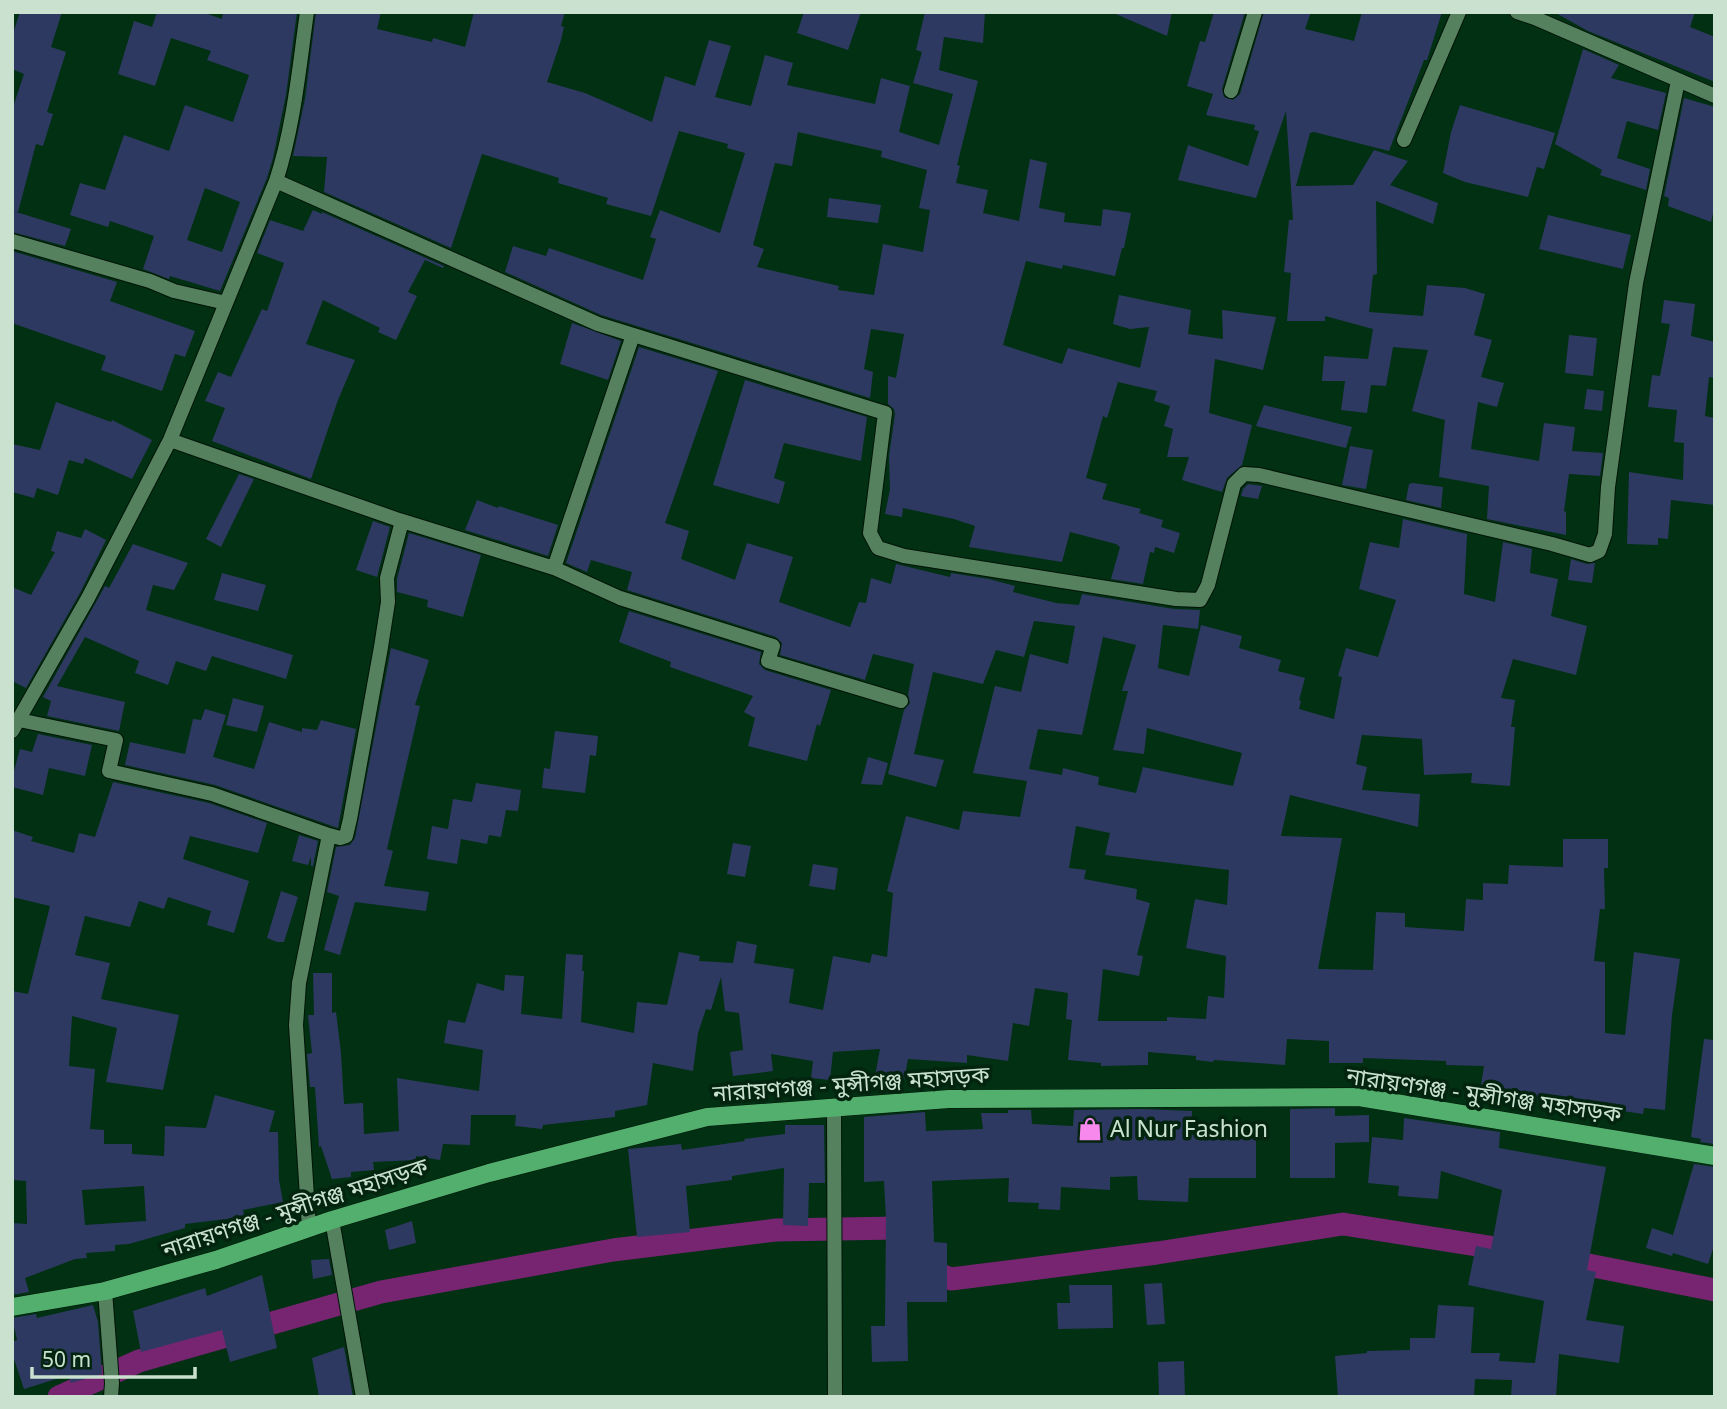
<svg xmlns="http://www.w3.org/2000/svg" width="1727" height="1409" viewBox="0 0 1727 1409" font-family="'Noto Sans','Noto Sans Bengali',sans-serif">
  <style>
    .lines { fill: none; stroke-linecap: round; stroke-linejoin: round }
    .canal { stroke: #772471; stroke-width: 23 }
    .building { fill: #2e3961; fill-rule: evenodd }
    .minor-casing { stroke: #011406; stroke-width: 16 }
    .primary-casing { stroke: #011406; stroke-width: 19 }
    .minor { stroke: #55815f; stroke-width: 14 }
    .primary { stroke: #52af6e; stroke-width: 18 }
    .labels { text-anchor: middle; stroke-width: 7; stroke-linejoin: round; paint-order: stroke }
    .street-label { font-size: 23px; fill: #c9e1ce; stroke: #03240e }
    .poi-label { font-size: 23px; fill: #c9e1ce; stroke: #03240e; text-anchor: start }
  </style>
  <rect width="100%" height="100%" fill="#013013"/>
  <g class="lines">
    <path class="canal" d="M1558,1259l157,31
      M59,1397l80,-36 242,-69 232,-42 163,-20 123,-2 12,36 40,15 206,-26 186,-29 178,28"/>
  </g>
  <path class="building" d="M20,12h42l-11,35 15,5 -19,60 6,2 -10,32 -7,-2 -18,68 -5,-1 58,18 -6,17 -53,-14v-122l12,-36 -12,-5v-33z
    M157,12h45l20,7 1,-7h74l-11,83 -13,63 -6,20 -47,113 -50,-15 -1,3 -26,-10 11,-33 -44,-15 -2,6 -38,-12 10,-32 25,7 19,-55 45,16 16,-46 48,17 16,-47 -42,-15 4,-9 -40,-13 -16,48 -37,-12 16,-53 18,6zM205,188l35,14 -18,50 -35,-12z
    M316,12h65l-4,17 55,13 1,-4 32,9 9,-35h91l-4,14 3,1 -3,13 -14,42 38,11 67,29 13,-46 30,10 14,-46 22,6 -16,51 36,9 14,-51 28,8 -6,22 88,19 6,-26 29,8 -11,46 40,13 14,-51 -40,-11 9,-31 -6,-2 9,-38h60l-2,31 -39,-6 -5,33 39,11 -21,84 3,1 -4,17 32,7 -5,23 36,8 11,-62 17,4 -8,45 26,5 -1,9 37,4 2,-17 28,4 -7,35h-2l-7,28 -52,-11 -1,4 -36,-8 -23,84 59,19 6,-16 72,20 9,-41 -19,2 -17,-5 6,-29 72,15 -3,24 35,5 -1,-29 54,7 -13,53 -48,-11 -6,54 43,12 -10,40 -15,13 -5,14 -40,-12 7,-23h-22l6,-28 -9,-3 6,-20 -16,-5 3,-10 -39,-9 -11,36 -4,-2 -17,62 21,6 -5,15 39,10 -2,4 24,7 -2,7 19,6 -6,20 -19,-6 -1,6 -4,-1 -7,32 -32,-5 9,-32 -4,-3 -46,-12 -8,30 -93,-15 6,-21 -21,-7 -51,-11 -1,9 -17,-3 5,-25 -1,-33 6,-42 -1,-5 -6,-5v-28l8,2 8,-44 -33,-5 -7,40 9,3 -3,26 -269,-83 -96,-43 8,-26 33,10 3,-8 94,32 13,-41 -6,-2 10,-27 60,23 25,-80 -18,-5 1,-4 -49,-13 -28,85 -45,-12 2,-6 -50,-15 1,-5 -77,-24 -31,94 -127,-56 3,-35 -34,-1 12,-57zM798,132l84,19 -1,6 46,13 -8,38 11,2 -7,42 -40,-8 -9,51 -36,-5 1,-4 -82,-19 7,-18 -11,-4 22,-82 17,3z
    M804,12h57l-13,38 -51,-17z
    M1111,12h61l-5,24z
    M1214,12h31l-23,77 2,8 9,3 7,-6 24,-82h47l-6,17 49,12 8,-29h80l-15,48h-3l-35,91 -75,-19 -4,1 -14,53 57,-1 21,-35 34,11 -18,24 48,18 -5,21 -57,-23 1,73 -4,1 -4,37 54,4 4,-31 38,3 20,6 -11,41 18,5 -11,37 23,6 -7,24 -19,-5 -7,47 68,12 5,-38 31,4 -3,24 31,2 -3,23 -31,-2 -5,37 2,1v23l-79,-16 2,-33 -50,-9 6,-57 -33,-9 16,-61 -35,-3 -7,39 -15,-1 -4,28 -26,-3 4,-29h-23l2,-25 44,3 5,-30 -48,-13v5h-38l4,-48 -7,-1 5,-52h4l-7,-109 -30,87 -78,-18 10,-35 60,21 11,-35 -5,-1 1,-5 -49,-10 7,-21 -26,-8 13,-45 5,1z
    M1554,12h141l-5,15 25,10v45l-127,-51z
    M1583,49l36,16 -8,13 55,15 -8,37 -31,-9 -10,37 33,11 -4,21 -46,-15 2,-5 -47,-26z
    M1684,98l31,9v98l-4,17 -43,-16 1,-8 -5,-2z
    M1460,105l95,28 -11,36 -7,-2 -9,30 -63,-15 -22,-9 8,-41z
    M829,198l52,7 -3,18 -51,-6z
    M313,210l9,4v-2l122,54 -1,2 -18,-8 -17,32 9,4 -21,44 -18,-8 2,-4 -57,-28 -17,44 49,16 -17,40 -27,79 -99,-38 13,-33 -20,-7 13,-29 13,5 31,-68 5,2 17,-48 -27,-10 13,-33 33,11z
    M1548,215l83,20 -8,34 -84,-20z
    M12,251l105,31 -7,19 85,30 -10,26 -10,-3 -13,37 -61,-21 5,-14 -94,-33z
    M1664,300l31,4 -4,32 24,6v36l-6,-1 -4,39 10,2v87l-44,-5 -3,39 -10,-1v7l-31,-1 2,-72 54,8 1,-37 -10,-1 3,-32 -29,-3 4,-32 8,1 10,-52 -9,-1z
    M572,323l49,18 -13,39 -48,-16z
    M1569,335l28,3 -4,38 -28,-3z
    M639,347l79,24 -53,152 24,8 -8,28 54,21 12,-37 46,14 -14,45 71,25 9,-25 7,1 5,-25 20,6 5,-20 54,13 1,-4 38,6 26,7 -2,6 43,11 23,2 3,-11 92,15 26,1 -2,19 -35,-4 -5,43 31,8 12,-51 41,11 -3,12 42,12 -3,11 27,7 -6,22 2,1 -2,8 35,10 8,-42 -4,-1 8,-28 32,9 18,-57 -37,-11 11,-47 29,6 4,-29 64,15 -3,60 31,8 8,-60 29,7 -2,24 28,6 -7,37 36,10 -11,49 -63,-16 -12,39 14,2 -4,27h4l-5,59 -39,-3 1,-10 -48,2 -2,-36 -60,-4 -6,29 11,3 -5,23 58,4 -2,33 -128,-32 -9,41 61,2 -24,131 55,1 3,-58 29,1v14l59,4 2,-32 17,1v-17l25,1 1,-19 54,2v-28h45v29h-4l1,41h-5l-6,52 11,1v71l20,2 9,-83 46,7 -8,56 -7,95 -21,-2 -1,6 -75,-11v2l-88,-14 4,-25 -38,-1v-4l-83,-3v5h-34v-22l-42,-2 -2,26 -71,-5 -1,2 -17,-2v-4l-48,-4v13l-47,1v-3l-33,-3 4,-40 -6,-1 2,-26 -33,-5 -6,38 -16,-3 -5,38 -41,-6v8l-59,-4 -4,22 -29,-5 5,-27 -47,3 -3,28 -19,-2 2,-17 -42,-7 2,17 -40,5 -3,-24 13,-2 -4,-37 -14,-2 -4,-34 -10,33 -5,-1 -8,24 -5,38 -40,-8 -6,42 -32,6v6l-72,8 -1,4 -27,-3 1,-11h-45l-1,30 -27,-1 -3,16 -24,-4v4l-43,2 1,8 -23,2v5l-19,2 -11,-33 -2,1 -4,-60h-5l-3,-33 5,-1 -4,-38h6l-1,-42h19v40l4,-1 5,41 3,51 19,-1 1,31 35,-3 -2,-53 82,13 4,-41 -39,-7 4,-23 17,3 12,-40 27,8 1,-16 19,1 -3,38 41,5 4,-65 17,1 -1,16h2l-3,51 53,11 3,-31 30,3 12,-53 21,4 -1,5 34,2 4,-22 20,4 -3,18 40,6 -5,34 34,7 10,-54 37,7 2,-9 15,3 6,-64 -6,-2 19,-75 53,14 4,-19 57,6 7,-36 -54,-8 22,-87 26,6 9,-38 38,10 7,-38 -41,-5 -10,36 -28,-7 -13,34 -50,-12 -19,82 30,6 -8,27 -48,-13 16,-64 6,-7 -2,-9 6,-30 -41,-10 -8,26 -85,-25 2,-12 -6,-6 -149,-47 5,-18 -41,-12 -4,12 -21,-9zM1103,637l33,8 -14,46h6l-15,59 31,4 3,-26 95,25 -9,33 -90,-19 -7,26 -38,-8 1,-8 -36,-9 -1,7 -33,-6 9,-40 44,6zM1076,826l34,7 -5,22 124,15 -2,35 -32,-6 -9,49 40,8 -2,42 -16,-2 -2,23 -39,-2v4h-69l5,-52 36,7 4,-20 -6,-1 13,-52 -14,-4 1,-10 -53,-10 2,-9 -17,-2z
    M745,380l122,37 -6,44 -77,-18 -10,35 11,4 -6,22 -66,-19z
    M1587,389l17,2 -2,20 -18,-2z
    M56,402l55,20 1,-2 40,20 -20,39 -47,-21 -2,6 -14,-4 -11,35 -21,-7 -3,10 -22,-6v-48l28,6z
    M1264,405l88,22 -6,21 -90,-22z
    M1350,446l23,4 -7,39 -24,-4z
    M239,474l15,5 -33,68 -15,-8z
    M1413,483l30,4 -2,21 -35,-8 3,-16z
    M1248,484l14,2 -4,13 -17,-3 2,-7z
    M477,500l21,8 1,-2 59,19 -10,31 -83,-26z
    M373,521l17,6 -13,50 -21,-7z
    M85,529l21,11 -26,53 -54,95 -14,-7v-94l19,8 24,-43 -4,-1 6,-20 24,7z
    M409,533l72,22 -18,62 -36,-10 1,-7 -31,-8v-13z
    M133,544l55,19 -14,27 -21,-5 -7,25 147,45 -7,24 -74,-23 -6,15 -30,-10 -8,24 -33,-12 4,-12 -54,-24 -28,49 68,16 -6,29 -72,-15 4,-15 -8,-4 62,-111 4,2z
    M1571,559l16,5 8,-1 -3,20 -24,-3z
    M222,573l44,12 -8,26 -44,-11z
    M629,611l132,41 -2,12 6,6 66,20 -11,36 -3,-2 -10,37 -59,-15 7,-28 -11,-6 9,-16 -83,-29 1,-5 -52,-20z
    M391,648l38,12 -14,45 5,1 -33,143 6,2 -9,35 45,6 -3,19 -71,-9 -15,53 -16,-5 15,-54 -12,-4 9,-45 14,-2 5,-7z
    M233,698l31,8 -7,26 -31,-7z
    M205,709l21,6 -13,42 41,12 15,-47 33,10v-4l15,2 4,-10 35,9 -18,99 -123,-43 -90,-20 5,-23 55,12 8,-35 8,1z
    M555,731l43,5 -2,20 -6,-1 -5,38 -43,-5 2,-20 6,1z
    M38,734l54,11 -7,31 -36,-8 -6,27 -31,-8v-9l8,-29 12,3z
    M868,757l20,6 -6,22 -21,-1z
    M113,782l96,21 58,20 -9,30 -68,-17 -7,23 66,22 -15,52 -27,-8 4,-14 -43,-14 -4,12 -25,-8 -9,26 -45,-11 -10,39 35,8 -9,36 78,16 -16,75 -57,-8 11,-54 -45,-12 -3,50 26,3 -5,60 14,1v14h28v10l32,2 1,-30 41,2 9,-33 60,16 -6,21h9l1,48 4,22 -40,8 1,5 -18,4 -41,5v4l-56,16 -14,1v6l-29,2 1,5 -12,1 -50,19 4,14 -17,3v-72l15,1 -1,-43 -14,-1v-189l16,3 22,-88 -38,-9v-67l21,7 -2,4 43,12 5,-20 16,4zM144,1186l2,35 -61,4 -3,-35z
    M476,783l45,7 -3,21 -12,-1 -5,27 -12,-2 -2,9 -26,-5 -4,25 -30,-5 5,-33 16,3 5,-30 19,3z
    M299,835l19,6 -5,25h-2v-9l-3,8 -16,-4z
    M733,843l18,3 -6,31 -18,-3z
    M813,864l25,4 -3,22 -26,-4z
    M281,891l17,6 -14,45h-7l-10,-4z
    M1704,1039l11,1v104l-15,-2 1,-3 -10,-2z
    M1335,1108v8l34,-1v27l-34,1v35h-45v-69z
    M1142,1109l50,2 -1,24h65v43h-67l-1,24 -50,-2 -1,-24 -27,1v13l-49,-3 -1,23 -22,-1 1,-6 -31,-1 1,-24 -77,3 2,61 13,1v59h-40l1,59 -36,1 -1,-36h14l1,-107 -2,-38 -20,1v-65l61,-5 1,19 57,-2 -2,-16h27v-3h23l1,14 41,2 1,-16z
    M1404,1118l96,14 -1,16 107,19 -19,103 9,2 -10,48 38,6 -5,37 -60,-9 -3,43h-45l1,-17 -37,-1 -1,18 -45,-2v2h-91l-3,-41 32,-3v-2l43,-1v-12h25l3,-33 36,2 -3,46h29l-1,8 36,2 9,-62 -76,-16 8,-39 15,3 11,-59 -61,-19 -3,28 -40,-3 1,-10 -31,-3 4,-46 31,3z
    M785,1125h39l1,58h-16l-1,43 -25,-1 1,-57 -52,8v4l-46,6 4,46 -53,5 -9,-88 53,-5 1,6 63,-9 -1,-2 41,-5z
    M1694,1164l21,3v76l-7,21 -35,-11 -1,3 -26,-8 6,-20 21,7z
    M412,1221l4,22 -27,7 -4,-20z
    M329,1259l3,16 -19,4 -2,-19z
    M262,1275l15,73 -47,14 -8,-32 -81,22 -8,-41 72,-23 2,8z
    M1162,1283l3,41 -18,1 -3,-41z
    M1069,1285h43l1,43 -55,1 -1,-26h13z
    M93,1305l5,17 4,52 -31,9 -2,-8 -45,14 -12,-36v-11l5,-2 -5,-22 24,-4 1,4z
    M344,1347l9,50h-34l-7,-39z
    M1184,1361l1,36h-26l-1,-35z"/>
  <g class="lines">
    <g class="minor-casing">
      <path id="minor" d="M1517,12l18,6 180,78
        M1231,91l24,-79
        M1404,140l55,-128
        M276,181l322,143 287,89 -15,120 8,15 26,8 272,43 24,1 8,-15 26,-101 10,-10 15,1 293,69 38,11 9,-4 6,-17 3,-47 28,-204 42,-202
        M12,241l138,40 24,10 52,12
        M633,335l-79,233 66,30 153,48 -5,15 133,40
        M170,440l229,80 155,48
        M19,720l97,20 -7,31 103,23 117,41 -30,148 -3,42 13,203
        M12,731l76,-133 82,-158 106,-259c18,-55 23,-113 31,-169
        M329,835l11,3 6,-2 4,-17 31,-172 7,-45 -1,-24 15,-57
        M834,1107l1,290
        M332,1220l31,177
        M105,1291l7,92 -1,14"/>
    </g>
    <g class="primary-casing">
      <path id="primary" d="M12,1307l93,-16 111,-31 116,-40 157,-47 218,-56 242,-18 410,-2 356,59"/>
    </g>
    <use href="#minor" class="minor"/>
    <use href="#primary" class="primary"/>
  </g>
  <defs>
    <g id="shop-bare" transform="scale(1.89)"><path d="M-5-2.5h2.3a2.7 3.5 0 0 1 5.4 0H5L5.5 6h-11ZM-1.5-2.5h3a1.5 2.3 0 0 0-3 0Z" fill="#f788ec" stroke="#03240e" stroke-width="2.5" paint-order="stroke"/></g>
  </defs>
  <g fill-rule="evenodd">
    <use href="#shop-bare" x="1090" y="1129"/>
  </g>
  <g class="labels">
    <g class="street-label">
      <text transform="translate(851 1084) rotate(-4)" y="8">নারায়ণগঞ্জ - মুন্সীগঞ্জ মহাসড়ক</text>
      <text transform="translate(1484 1095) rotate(8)" y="8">নারায়ণগঞ্জ - মুন্সীগঞ্জ মহাসড়ক</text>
      <text transform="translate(295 1208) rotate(-18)" y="8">নারায়ণগঞ্জ - মুন্সীগঞ্জ মহাসড়ক</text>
    </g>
    <g class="poi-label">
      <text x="1110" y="1137">Al Nur Fashion</text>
    </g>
  </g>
  <rect width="1727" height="1409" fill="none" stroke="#c9e1ce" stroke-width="28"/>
  <path d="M32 1367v10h163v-10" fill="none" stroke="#c9e1ce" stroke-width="3.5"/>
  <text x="42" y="1367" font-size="21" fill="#c9e1ce" stroke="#03240e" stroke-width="5" paint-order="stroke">50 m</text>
</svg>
